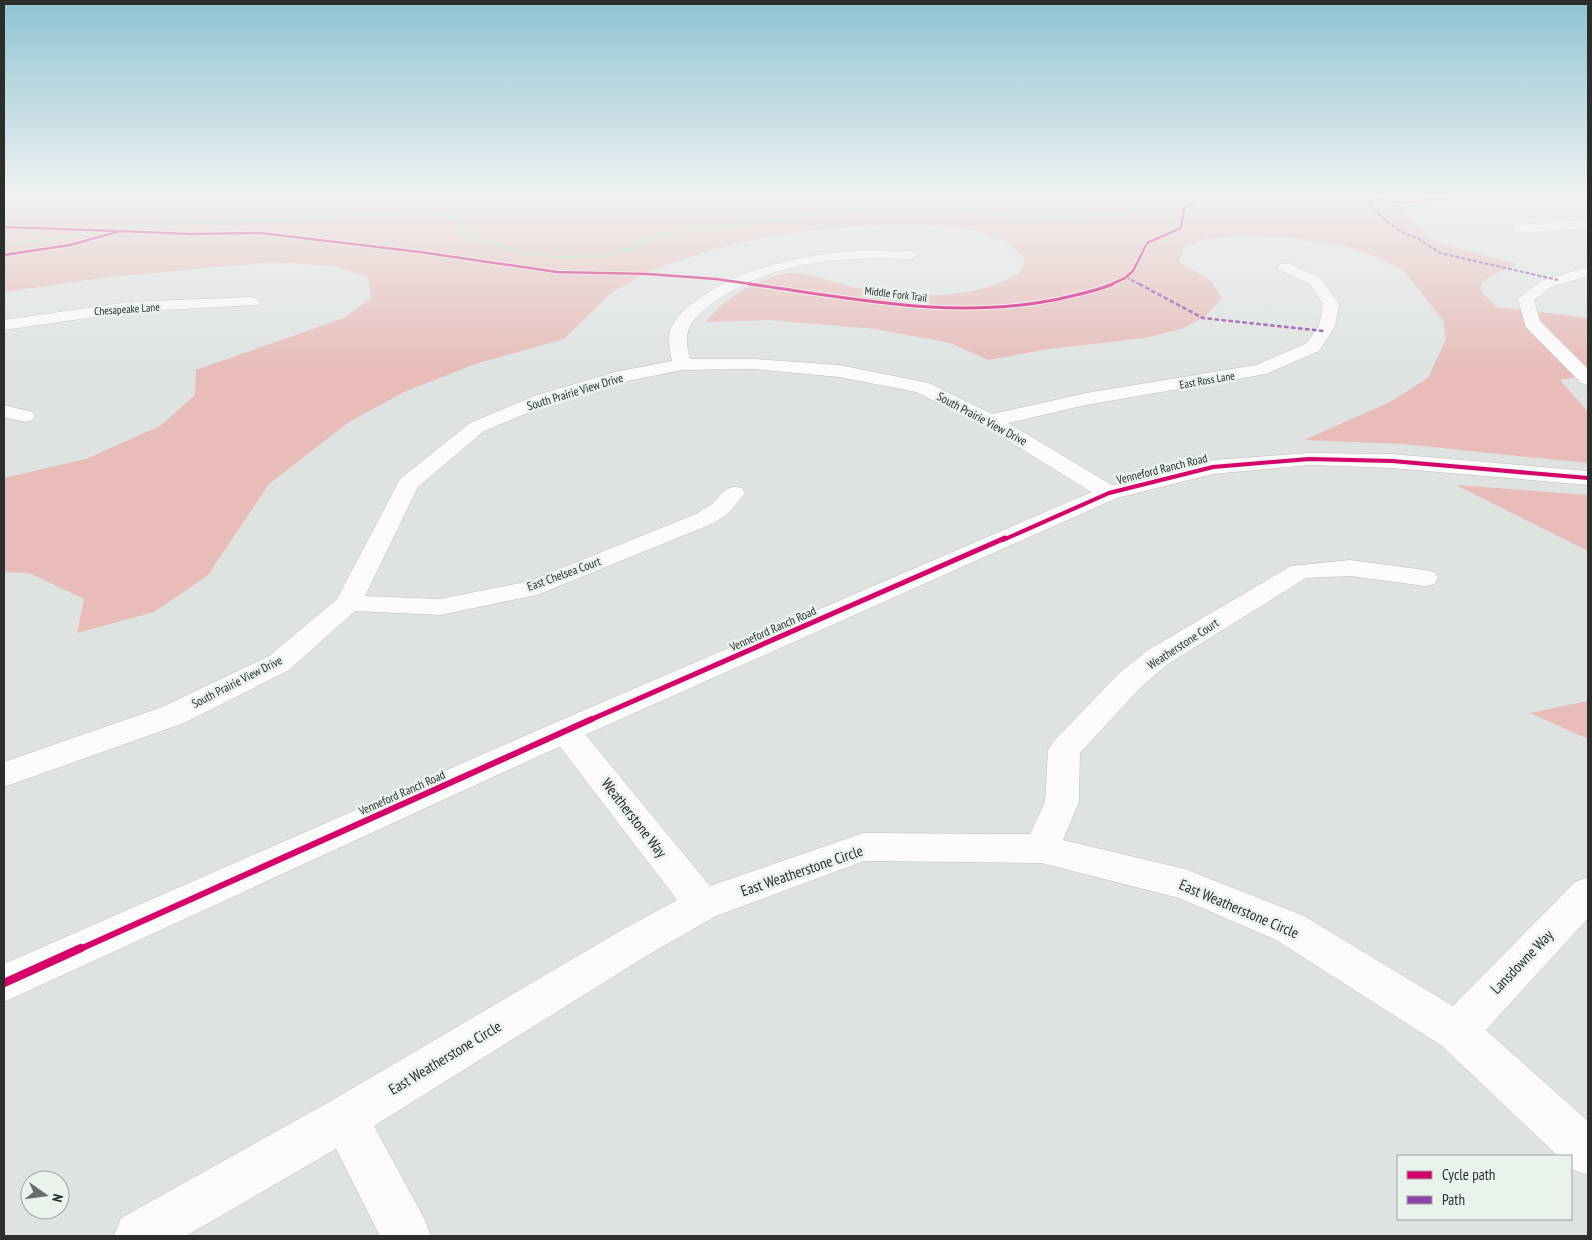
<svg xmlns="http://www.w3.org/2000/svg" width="1592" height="1240" viewBox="0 0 1592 1240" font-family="'PT Sans Narrow',sans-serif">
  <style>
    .green { fill: #e7bcb9 }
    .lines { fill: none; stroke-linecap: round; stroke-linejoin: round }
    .stream { fill: #a9dbb5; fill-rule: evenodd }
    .street-casing { stroke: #bbbebc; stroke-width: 1 }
    .secondary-casing { stroke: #bbbebc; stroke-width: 1 }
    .street { fill: #fafbfa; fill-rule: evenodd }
    .secondary { fill: #fafbfa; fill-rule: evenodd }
    .quiet-far1 { stroke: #8e44ad; stroke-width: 2; stroke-dasharray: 4 2; stroke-linecap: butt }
    .quiet { stroke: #8e44ad; stroke-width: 2.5; stroke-dasharray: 4.5 2.5; stroke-linecap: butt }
    .cycleway-far5-casing { stroke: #eaf2ec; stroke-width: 4 }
    .cycleway-far4-casing { stroke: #eaf2ec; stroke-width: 5 }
    .cycleway-far3-casing { stroke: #eaf2ec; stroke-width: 6 }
    .cycleway-far2-casing { stroke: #eaf2ec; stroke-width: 8 }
    .cycleway-far1-casing { stroke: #eaf2ec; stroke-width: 9 }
    .cycleway-casing { stroke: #eaf2ec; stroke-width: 11 }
    .cycleway-far5 { stroke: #d6006c; stroke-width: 2.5 }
    .cycleway-far4 { stroke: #d6006c; stroke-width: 3 }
    .cycleway-far3 { stroke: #d6006c; stroke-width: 4 }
    .cycleway-far2 { stroke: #d6006c; stroke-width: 5 }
    .cycleway-far1 { stroke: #d6006c; stroke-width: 6 }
    .cycleway { stroke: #d6006c; stroke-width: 8 }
    .labels { text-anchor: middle; stroke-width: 5; stroke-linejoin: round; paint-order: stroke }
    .far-street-label { font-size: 11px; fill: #2b2e2b; stroke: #eaf2ec }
    .street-label { font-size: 12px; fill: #2b2e2b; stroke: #eaf2ec }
    .near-street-label { font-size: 15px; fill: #2b2e2b; stroke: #eaf2ec }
  </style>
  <rect width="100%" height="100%" fill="#dee3e0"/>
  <path class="green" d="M4,196h1385l46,46 82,22 -30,14 -6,6v7l15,16 92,11v57l-28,5 28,32v51l-185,-19 -99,-4 86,-38 38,-24 18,-39 -3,-19 -39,-49 -24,-13 -37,-12 -50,-8 -51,-2 -37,3 -21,9 -5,14 32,19 11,17 -17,19 -24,12 -36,9 -97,11 -60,11 -38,-17 -74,-14 -108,-9 -62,2c20,-25 51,-45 84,-49 12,-2 49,11 63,14 44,11 96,12 139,-1 10,-3 19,-9 28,-13l5,-15 -18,-16 -31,-11 -44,-6 -36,-1 -84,6 -50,8 -49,11 -64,22 -38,22 -47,46 -89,25 -71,28 -55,30 -80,62 -62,92 -53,36 -77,21 7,-34 -55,-26 -25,-1v-94l82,-19 74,-33 35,-31 1,-25 148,-52 27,-20 -3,-21 -34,-11 -63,-4 -161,15 -106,15z
    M1456,485l132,10v57v-1z
    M1588,701v38l-58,-26z"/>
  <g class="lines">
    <path class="stream" d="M1123,196h4l9,14 -17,6 -82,3 -41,-3 -39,-7 -51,-4 -25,2 -150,20 -45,2 -37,11 -12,9 -33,8 -48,1 -29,-3 -65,-19 -8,-18 -35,-4 -268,12 -147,20v-2l147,-20 268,-12 38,4 9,18 61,19 29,3 48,-1 29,-8 12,-9 41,-11 45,-2 150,-20 25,-2 51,4 39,7 41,3 82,-3 13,-5z"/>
    <g class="street-casing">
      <path id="street" d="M1588,220v8l-71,5 -7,-4 7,-4z
        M859,250l52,1 7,4 -7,4c-67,-3 -137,2 -194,41 -25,18 -36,28 -27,59h64l85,6 90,18 63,31 94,-21 170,-28 51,-22 12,-17 4,-22 -13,-20 -30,-14 -2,-3 2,-3h10l30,14 19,26 -4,22 -16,25 -53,23 -180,31 -78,18 109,65 3,5 -3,5 -8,2 -8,-2 -118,-73 -67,-33 -77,-15 -85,-8 -72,1 -64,13 -67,20 -67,28 -66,56 -53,109 75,3 90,-18 168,-68c4,-3 9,-6 14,-9 11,-10 13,-20 30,-16l3,5 -16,20 -15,10 -177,72 -97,20 -85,-4 -66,59 -105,53 -180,64v-25l158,-55 107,-51 68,-57 63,-120 70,-56 67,-28 78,-23 57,-11c-2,-10 -4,-19 -2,-30 5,-15 20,-27 33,-35 47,-31 101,-41 156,-46z
        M1588,267v9l-37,11 -17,13 6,21 48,48v16l-7,-2 -55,-56 -8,-28 23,-18z
        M252,297l8,5 -2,3 -129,7 -125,18v-10l125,-18z
        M4,405l28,7 3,4 -3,4 -7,2 -21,-5z
        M1350,560l75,10 9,2 4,6 -4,6 -9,2 -75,-10 -44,2 -138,86 -28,24 -60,65 -1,49 -16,38 122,29 119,47 149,90 122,-124 13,-5v41l-102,112 102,91v54l-17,-6v-13h-13l-116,-110 -166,-106 -97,-42 -138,-35 -177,-2 -148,55 -68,39 -274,171 50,92 7,18h-51l-44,-87 -150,87h-72l7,-18 208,-116 291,-171 57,-31 -123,-161 -5,-8 5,-8 11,-3 11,3 134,163 153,-53 167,1 15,-32 3,-52 5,-8 65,-68 30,-24 143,-84z"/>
    </g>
    <g class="secondary-casing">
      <path id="secondary" d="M1309,453l83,1 196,17v14l-196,-17 -83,-3 -96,9 -96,24 -541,241 -572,263v-38l550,-241 547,-235 112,-28z"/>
    </g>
    <use href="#street" class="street"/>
    <use href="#secondary" class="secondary"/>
    <path class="quiet-far1" d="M1369,199l2,7 7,5 1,4 21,16 19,8 21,14 118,27
      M1126,277l15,8"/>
    <path class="quiet" d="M1139,284l64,34 121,13"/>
    <g class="cycleway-far5-casing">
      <path id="cycleway-far5" d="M1359,196l42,7 71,-7
        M4,227l112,4
        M4,255l66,-10 51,-14 68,3 71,-1 160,19 137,20 91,2 68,5 42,6
        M1110,285l15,-7 8,-7 14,-28 34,-15 3,-20 19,-12"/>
    </g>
    <g class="cycleway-far4-casing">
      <path id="cycleway-far4" d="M749,284c102,14 203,36 305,16 21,-5 40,-8 59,-16"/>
    </g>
    <g class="cycleway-far3-casing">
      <path id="cycleway-far3" d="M1003,540l106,-47 104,-26 96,-8 83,2 196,17"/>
    </g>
    <g class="cycleway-far2-casing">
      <path id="cycleway-far2" d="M590,720l415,-182"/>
    </g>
    <g class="cycleway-far1-casing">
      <path id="cycleway-far1" d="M78,950l514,-231"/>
    </g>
    <g class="cycleway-casing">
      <path id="cycleway" d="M4,983l77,-35"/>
    </g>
    <use href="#cycleway-far5" class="cycleway-far5"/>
    <use href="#cycleway-far4" class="cycleway-far4"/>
    <use href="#cycleway-far3" class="cycleway-far3"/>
    <use href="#cycleway-far2" class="cycleway-far2"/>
    <use href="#cycleway-far1" class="cycleway-far1"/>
    <use href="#cycleway" class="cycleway"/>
  </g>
  <linearGradient id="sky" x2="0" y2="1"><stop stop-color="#8fc4d4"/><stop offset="0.53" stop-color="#f0f2f1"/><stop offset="1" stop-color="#f0f2f1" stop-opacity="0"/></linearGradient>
  <rect width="1592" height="370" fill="url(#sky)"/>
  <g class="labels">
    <g class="far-street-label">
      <text transform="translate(896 294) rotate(7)" y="4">Middle Fork Trail</text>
      <text transform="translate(127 309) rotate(-4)" y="4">Chesapeake Lane</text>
      <text transform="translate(1207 380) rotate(-10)" y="4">East Ross Lane</text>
    </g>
    <g class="street-label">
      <text transform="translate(575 392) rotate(-17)" y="4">South Prairie View Drive</text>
      <text transform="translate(982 419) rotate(28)" y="4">South Prairie View Drive</text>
      <text transform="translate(1162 469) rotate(-14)" y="4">Venneford Ranch Road</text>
      <text transform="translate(564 574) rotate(-20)" y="4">East Chelsea Court</text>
      <text transform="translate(773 629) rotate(-24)" y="4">Venneford Ranch Road</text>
      <text transform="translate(1183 644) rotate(-33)" y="4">Weatherstone Court</text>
      <text transform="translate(237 682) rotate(-27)" y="4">South Prairie View Drive</text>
      <text transform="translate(402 793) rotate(-24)" y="4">Venneford Ranch Road</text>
    </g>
    <g class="near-street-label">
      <text transform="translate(634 818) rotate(52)" y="5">Weatherstone Way</text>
      <text transform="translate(802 871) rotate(-19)" y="5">East Weatherstone Circle</text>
      <text transform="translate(1239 909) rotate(23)" y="5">East Weatherstone Circle</text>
      <text transform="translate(1522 962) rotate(-46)" y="5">Lansdowne Way</text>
      <text transform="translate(445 1058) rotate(-31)" y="5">East Weatherstone Circle</text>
    </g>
  </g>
  <rect width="1592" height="1240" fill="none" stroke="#2b2e2b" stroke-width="10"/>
  <rect x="1397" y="1155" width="175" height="65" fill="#eaf2ec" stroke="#9ea49f"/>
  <rect x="1407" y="1171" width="25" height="8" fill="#d6006c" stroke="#9ea49f"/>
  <text x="1442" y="1180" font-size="15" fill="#2b2e2b">Cycle path</text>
  <rect x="1407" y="1196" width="25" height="8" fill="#8e44ad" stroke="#9ea49f"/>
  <text x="1442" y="1205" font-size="15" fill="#2b2e2b">Path</text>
  <g transform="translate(45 1195) rotate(104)"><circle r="24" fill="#eaf2ec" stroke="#9ea49f"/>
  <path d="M0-4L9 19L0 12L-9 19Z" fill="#6a6d6a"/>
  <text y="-8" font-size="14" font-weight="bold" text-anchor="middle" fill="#2b2e2b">N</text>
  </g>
</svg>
